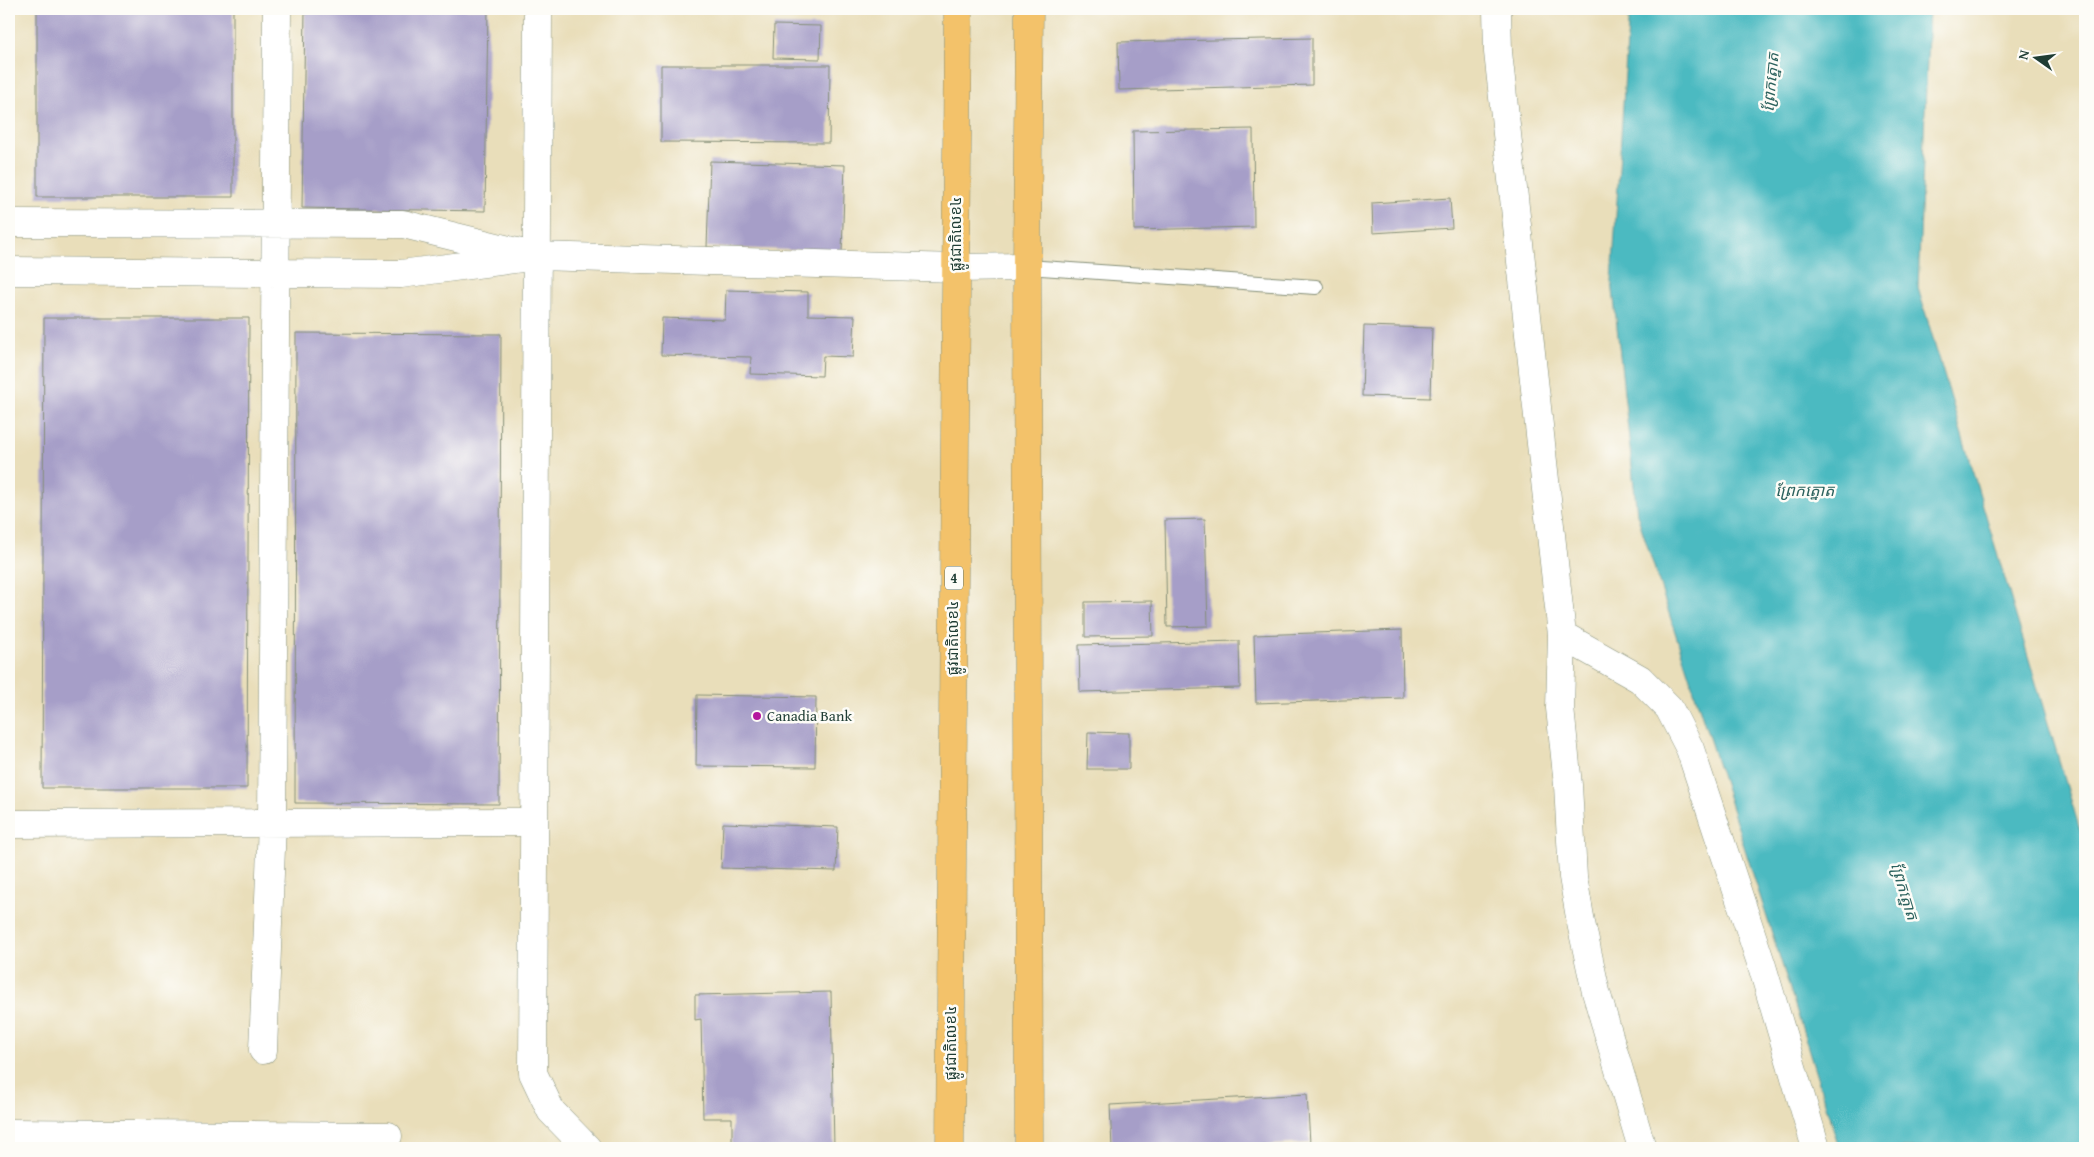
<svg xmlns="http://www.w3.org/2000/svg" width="2094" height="1157" viewBox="0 0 2094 1157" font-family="'Gentium Book Plus','Noto Sans Khmer',serif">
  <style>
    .water { fill: #4bbac1; stroke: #357c7a }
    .building { fill: #a69ec8 }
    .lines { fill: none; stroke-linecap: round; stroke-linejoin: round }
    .service-casing { stroke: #848e77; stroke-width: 16 }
    .minor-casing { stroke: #848e77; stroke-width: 29 }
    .trunk-casing { stroke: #848e77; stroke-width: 29 }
    .service { stroke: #fff; stroke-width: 14 }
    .minor { stroke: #fff; stroke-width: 28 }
    .trunk { stroke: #f3c26a; stroke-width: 28 }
    .poi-dot { fill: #b5179e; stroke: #fdfcf7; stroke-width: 2 }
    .labels { text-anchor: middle; stroke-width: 5; stroke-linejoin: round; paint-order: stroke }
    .shield { fill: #fdfcf7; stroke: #62766e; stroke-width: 1 }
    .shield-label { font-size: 14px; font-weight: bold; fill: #1f3d34 }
    .street-label { font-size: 15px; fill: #1f3d34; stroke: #fdfcf7 }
    .poi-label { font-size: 15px; fill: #1f3d34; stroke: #fdfcf7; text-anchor: start }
    .water-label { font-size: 16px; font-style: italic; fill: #2c625e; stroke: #fdfcf7 }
  </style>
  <rect width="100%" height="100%" fill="#fdfcf7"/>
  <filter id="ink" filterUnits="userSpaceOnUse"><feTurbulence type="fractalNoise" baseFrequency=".02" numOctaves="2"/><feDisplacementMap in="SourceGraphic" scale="10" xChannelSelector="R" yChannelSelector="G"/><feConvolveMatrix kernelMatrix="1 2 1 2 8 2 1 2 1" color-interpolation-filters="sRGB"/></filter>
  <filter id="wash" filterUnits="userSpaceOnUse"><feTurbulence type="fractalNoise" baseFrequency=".0096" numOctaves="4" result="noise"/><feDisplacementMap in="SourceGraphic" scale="20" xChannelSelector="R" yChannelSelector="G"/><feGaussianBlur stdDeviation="1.12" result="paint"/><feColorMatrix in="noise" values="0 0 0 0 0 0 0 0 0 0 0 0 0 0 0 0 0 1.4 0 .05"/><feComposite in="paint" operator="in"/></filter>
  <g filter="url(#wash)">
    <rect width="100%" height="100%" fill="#e9deba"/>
    <path class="water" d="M1629,9h300l-11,279 167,559v301h-246l-49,-159 -153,-475 -25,-234z"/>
    <g id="blocks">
      <path class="building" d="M37,9h196v188h-196z
        M305,9h183l-3,202 -183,-3z
        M774,25l47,1 -1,33 -47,-1z
        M1312,38v47l-193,5 -1,-48z
        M661,65h169l-1,78 -168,-1z
        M1253,129l1,98 -120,3 -1,-99z
        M710,161l135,4 -3,87 -135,-5z
        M1450,198l2,30 -79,5 -1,-30z
        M726,290l82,2v23l47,1 -2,41 -30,-1 -1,20 -72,-2 1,-17 -90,-2 1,-37 63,2z
        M44,318h205l-2,470h-205z
        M1364,326l68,2 -2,70 -68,-2z
        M296,333l205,1 -2,470 -204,-1z
        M1205,519l3,107 -41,1 -2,-107z
        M1152,601l1,35 -68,1v-35z
        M1402,630l1,68 -147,5 -2,-68z
        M1239,641l1,47 -160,4 -1,-47z
        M697,695l119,2 -1,70 -119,-1z
        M1088,732l41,1v36h-42z
        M723,823l115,4 -2,44 -115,-3z
        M831,992l3,156h-102v-30h-29l-2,-99 -6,1v-25z
        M1307,1094l3,49 -95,5h-103l-2,-43z"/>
    </g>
  </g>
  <g filter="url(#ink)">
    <use href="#blocks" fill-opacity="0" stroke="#848e77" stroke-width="1"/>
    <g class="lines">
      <g class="service-casing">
        <path id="service" d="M1027,267l289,20"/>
      </g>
      <g class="minor-casing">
        <path id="minor" d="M538,9l-5,1064 18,38 36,37
          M1497,9l1,43 64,583 -2,73 8,77 5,92 8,46 15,69 46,156
          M9,223l394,1 118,29
          M9,271l392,3 136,-18 419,12 71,-1
          M1562,635l78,44 29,29 21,41 72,217 54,182
          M9,824l525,-2
          M263,1050l9,-227 5,-814
          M9,1133l379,3"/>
      </g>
      <g class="trunk-casing">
        <path id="trunk" d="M1029,9l-2,258 2,881
          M950,1148l8,-1139"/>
      </g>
      <use href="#service" class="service"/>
      <use href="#minor" class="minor"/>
      <use href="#trunk" class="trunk"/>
    </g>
  </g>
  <circle class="poi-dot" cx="757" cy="716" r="5"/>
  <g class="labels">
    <rect class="shield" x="945" y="566.5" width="18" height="23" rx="4"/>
    <g class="shield-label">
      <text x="954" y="583">4</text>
    </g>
    <g class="street-label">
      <text transform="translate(956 234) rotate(-90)" y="5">ផ្លូវជាតិលេខ៤</text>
      <text transform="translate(953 638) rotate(-90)" y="5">ផ្លូវជាតិលេខ៤</text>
      <text transform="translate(951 1043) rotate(-90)" y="5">ផ្លូវជាតិលេខ៤</text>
    </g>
    <g class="poi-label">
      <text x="767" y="721">Canadia Bank</text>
    </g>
    <g class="water-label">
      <text transform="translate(1770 82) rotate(-85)" y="6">ព្រែកត្នោត</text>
      <text x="1805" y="496">ព្រែកត្នោត</text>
      <text transform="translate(1905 891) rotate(73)" y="6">ព្រែកត្នោត</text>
    </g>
  </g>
  <rect width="2094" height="1157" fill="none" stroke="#fdfcf7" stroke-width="30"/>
  <g transform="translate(2036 58) rotate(284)" stroke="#fdfcf7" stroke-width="4" paint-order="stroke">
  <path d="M0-4L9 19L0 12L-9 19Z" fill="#1f3d34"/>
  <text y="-8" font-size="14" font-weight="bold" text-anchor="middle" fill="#1f3d34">N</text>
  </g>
</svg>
